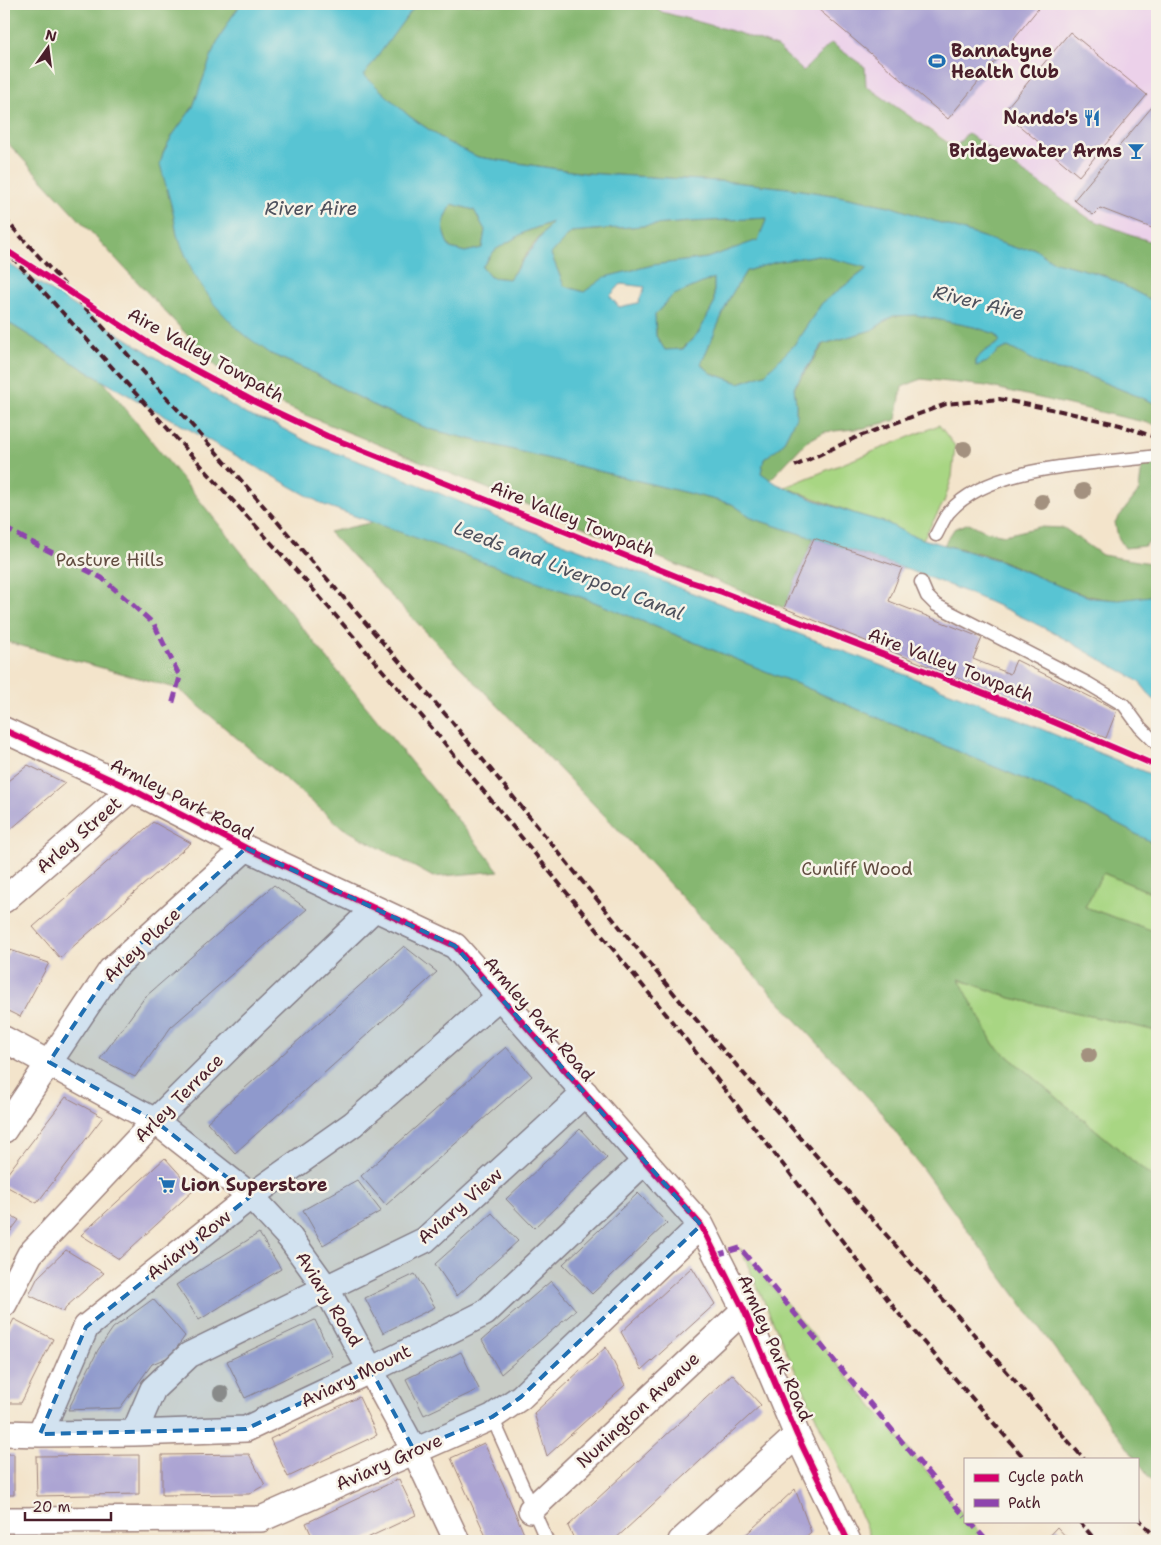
<svg xmlns="http://www.w3.org/2000/svg" width="1161" height="1545" viewBox="0 0 1161 1545" font-family="'Shantell Sans',sans-serif">
  <style>
    .built { fill: #ecd1ea }
    .green { fill: #a8d683; stroke: #797a57 }
    .forest { fill: #86b771; stroke: #686b4e }
    .water { fill: #59c4d3; stroke: #52727f; fill-rule: evenodd }
    .building { fill: #aca4d3 }
    .lines { fill: none; stroke-linecap: round; stroke-linejoin: round }
    .lane-casing { stroke: #9e827b; stroke-width: 15 }
    .street-casing { stroke: #9e827b; stroke-width: 28 }
    .lane { stroke: #fff; stroke-width: 12 }
    .street { stroke: #fff; stroke-width: 25 }
    .rail { stroke: #4a1f2b; stroke-width: 4; stroke-dasharray: 8 4; stroke-linecap: butt }
    .quiet { stroke: #8e44ad; stroke-width: 5; stroke-dasharray: 10 5; stroke-linecap: butt }
    .cycleway-casing { stroke: #f7f3e8; stroke-width: 9 }
    .cycleway { stroke: #d6006c; stroke-width: 6 }
    .tree { fill: #a3917f }
    .marked { fill: #1f6fb2; fill-opacity: 0.2; stroke: #1f6fb2; stroke-width: 4; stroke-dasharray: 10 6; stroke-linejoin: round }
    .labels { text-anchor: middle; stroke-width: 5; stroke-linejoin: round; paint-order: stroke }
    .poi-label { font-size: 18px; font-weight: bold; fill: #4a1f2b; stroke: #f7f3e8; text-anchor: start }
    .street-label { font-size: 18px; fill: #4a1f2b; stroke: #f7f3e8 }
    .park-label { font-size: 18px; fill: #624d41; stroke: #f7f3e8 }
    .water-label { font-size: 19px; font-style: italic; fill: #4e515d; stroke: #f7f3e8 }
  </style>
  <rect width="100%" height="100%" fill="#f7f3e8"/>
  <filter id="ink" filterUnits="userSpaceOnUse"><feTurbulence type="fractalNoise" baseFrequency=".02" numOctaves="2"/><feDisplacementMap in="SourceGraphic" scale="10" xChannelSelector="R" yChannelSelector="G"/><feConvolveMatrix kernelMatrix="1 2 1 2 8 2 1 2 1" color-interpolation-filters="sRGB"/></filter>
  <filter id="wash" filterUnits="userSpaceOnUse"><feTurbulence type="fractalNoise" baseFrequency=".0096" numOctaves="4" result="noise"/><feDisplacementMap in="SourceGraphic" scale="20" xChannelSelector="R" yChannelSelector="G"/><feGaussianBlur stdDeviation="1.12" result="paint"/><feColorMatrix in="noise" values="0 0 0 0 0 0 0 0 0 0 0 0 0 0 0 0 0 1.4 0 .05"/><feComposite in="paint" operator="in"/></filter>
  <g filter="url(#wash)">
    <rect width="100%" height="100%" fill="#f3e4cb"/>
    <path class="built" d="M651,4h506v240l-67,-25 -123,-86 -11,14 -90,-61 -63,-14 -26,-25 -41,-15 -74,-20z"/>
    <path class="green" d="M939,425l16,21 -3,31 -8,25 -21,37 -17,-6 -19,-10 -31,-9 -71,-27z
      M1103,873l54,22v38l-72,-26z
      M958,979l53,19 146,33v150l-163,-136z
      M740,1248l225,269v4h4l18,20h-115z"/>
    <path class="forest" d="M4,4h237l-10,14 -16,28 -22,61 -21,29 -9,17 3,32 7,27 4,23 94,119 37,16 69,37 52,22 303,75 22,15 60,19 -30,70 -476,-192 -45,-20 -46,-29 -213,-228z
      M418,4h233l11,8 74,20 41,15 26,24 28,-28 34,24 1,19 85,59 5,2 11,-14 123,86 67,25v59l-54,-28 -51,-14 -19,-13 -14,1 -130,-43 -51,-10 -50,-8 -55,-6 -149,-9 -106,-16 -31,-15 -38,-26 -46,-41 44,-59z
      M452,204l22,6 11,20 -3,18 -17,4 -15,-4c-10,-19 -8,-24 2,-44z
      M767,218l-8,22 -52,18 -54,7 -47,12 -22,15 -20,-6 -13,-32 20,-22 118,-10z
      M553,222l-20,23 -24,34 -19,-2 -8,-10 13,-17 30,-18z
      M818,255l51,12 -47,36 -28,42 -29,29 -26,9 -28,-10 -10,-9 29,-67 16,-26 30,-9z
      M714,278v26l-15,28 -17,17 -17,1 -9,-14 -1,-21 17,-20z
      M916,315l58,12 22,7 4,8 -15,9 -9,8v7l11,-4 11,-11 10,-4 43,22 32,5 74,30v21l-170,-39 -66,-7 -19,8 -6,33 -32,8 -40,4 -18,10 -36,38 -9,-7 3,-14 18,-14 14,-28v-14l-2,-15 30,-44 48,-14 21,-14z
      M4,320l99,61 396,490 -66,6 -90,-49 -164,-139 -175,-48z
      M1157,459v79h-2l-11,8 -19,2 -7,-11 -3,-15 24,-31 3,-27z
      M374,522l218,79 208,84 257,108 100,52v50l-54,-22 -18,34 72,25v99l-146,-33 -52,-19 35,66 163,136v307l-280,-381 -238,-256 -310,-319z
      M969,523l16,8 20,4 34,-8 25,1 38,27 48,8 7,-2v34c-61,17 -103,-13 -157,-35 -18,-7 -38,-11 -56,-15l10,-16z"/>
    <path class="water" d="M241,4h177l-11,12 -43,59 45,41 38,26 31,15 106,16 149,9 55,6 50,8 51,10 130,43 14,-1 19,13 51,14 54,28v101l-74,-30 -32,-5 -43,-22 -10,4 -11,11 -11,4v-7l9,-8 15,-9 -4,-8 -22,-7 -58,-12 -23,1 -21,14 -49,14 -29,43 2,16v14l-14,28 -18,14 -3,14 16,11 38,16 41,14 31,9 19,10 17,6 75,21 73,31 22,7 26,2 38,-5v105l-4,-1c-4,-5 -8,-10 -12,-15 -11,-10 -39,-23 -52,-31 -104,-63 -221,-97 -335,-134l-22,-15 -303,-75 -52,-22 -69,-37 -37,-16 -32,-23 -25,-27 -21,-31 -16,-38 -4,-23 -13,-48 3,-11 9,-17 21,-29 22,-61 16,-28zM452,204l22,6 11,20 -3,18 -17,4 -15,-4c-10,-19 -8,-24 2,-44zM767,218l-9,22 -51,18 -54,7 -48,12 -21,15 -20,-6 -13,-32 20,-22 118,-10zM552,222l-43,57 -19,-2 -8,-10 13,-17 30,-18zM818,255l50,13 -46,35 -28,42 -29,29 -26,9 -28,-10 -10,-9 29,-67 16,-26 30,-9zM714,278v26l-15,28 -16,17 -18,1 -9,-14 -1,-21 17,-19zM621,284l24,3 -7,16 -19,4 -9,-11z
      M4,261l243,154 29,10 36,19 84,31 107,45 478,184 176,73v68l-100,-52 -257,-108 -208,-84 -268,-96 -221,-124 -99,-61z"/>
    <g id="blocks">
      <path class="building" d="M812,4h230l-94,115z
        M1070,32l77,63 -68,81 -76,-64z
        M1157,101v129l-57,-22 -7,7 -19,-15z
        M814,538l88,30 -13,33 93,37 -9,21 37,15 6,-14 101,50 -11,28 -322,-130z
        M28,765l37,18 -61,52v-51z
        M153,822l38,21 -131,115 -27,-31z
        M274,885l33,24 -136,118 -36,50 -35,-18 45,-62z
        M404,946l33,26 -202,181 -28,-31z
        M10,950l39,13 -29,54 -16,-8v-48z
        M506,1047l26,29 -146,129 -25,-29z
        M66,1097l37,20 -66,86 -33,-18v-7z
        M580,1129l27,29 -73,70 -28,-29z
        M165,1158l29,32 -75,69 -38,-24z
        M357,1180l24,31 -58,34 -20,-35z
        M638,1193l29,30 -75,71 -29,-30z
        M4,1211l15,9 -15,20z
        M492,1213l26,28 -61,55 -22,-32z
        M259,1233l22,36 -82,51 -23,-35z
        M66,1250l38,23 -38,34 -2,5 -35,-17 9,-18z
        M692,1267l23,37 -73,66 -21,-38z
        M415,1274l20,33 -52,26 -18,-35z
        M551,1281l25,29 -75,64 -19,-34z
        M153,1299l32,37 -14,20 -19,8 -32,44 -52,2 30,-60 15,-22z
        M14,1319l39,20 -32,64h-17v-65z
        M315,1320l17,36 -87,42 -18,-37z
        M606,1347l19,38 -78,71 -13,-43z
        M461,1352l18,37 -55,26 -18,-36z
        M732,1374l29,31 -148,136h-38l-7,-15z
        M359,1397l18,38 -89,42 -18,-38z
        M484,1443l19,41 24,57h-39l-37,-83z
        M4,1454h10v41h-10z
        M249,1454l16,31 -16,9 -87,1v-40z
        M139,1455v39l-102,2 -1,-40z
        M399,1479l17,36 -55,26h-47l-8,-18z
        M795,1489l16,43 -10,9h-62z
        M1057,1527l13,14h-26z"/>
    </g>
  </g>
  <g filter="url(#ink)">
    <use href="#blocks" fill-opacity="0" stroke="#9e827b" stroke-width="1"/>
    <g class="lines">
      <g class="lane-casing">
        <path id="lane" d="M936,535c4,-7 8,-17 13,-23 43,-49 147,-47 208,-56
          M921,582l6,14 9,9 151,78 37,22 16,22 17,17
          M492,1417l55,124"/>
      </g>
      <g class="street-casing">
        <path id="street" d="M4,730l127,59 115,59 209,98 246,279 43,85 53,125 51,106
          M4,900l127,-111
          M4,1039l151,82 96,75 39,42 36,50 88,162 43,91
          M4,1130l107,-160 135,-122
          M4,1304l26,-50 125,-133 96,-95 123,-117
          M4,1433l36,1 94,-1 112,-4 125,-59 114,-57 160,-152
          M134,1433l19,-44 36,-34 236,-115 160,-147
          M40,1434l46,-107 165,-131 102,-72 147,-128
          M531,1510l213,-200
          M4,1520l257,-1 231,-102 29,-20 180,-172
          M681,1541l116,-106"/>
      </g>
      <use href="#lane" class="lane"/>
      <use href="#street" class="street"/>
      <path class="rail" d="M4,218l222,245 226,259 233,285 399,452
        M4,248l308,340 125,146 233,285 229,295 126,145
        M795,466l60,-28 91,-34 53,-5 62,12 59,14 37,13
        M1137,1517l20,22
        M1079,1521l17,20"/>
      <path class="quiet" d="M4,528l98,50 52,46 26,53 -8,28
        M716,1255l24,-7 225,269
        M969,1521l18,20"/>
      <g class="cycleway-casing">
        <path id="cycleway" d="M4,249l158,103 91,49 74,35 364,146 31,10 294,114 141,60
          M4,730l127,59 115,59 209,98 246,279 43,85 53,125 51,106"/>
      </g>
      <use href="#cycleway" class="cycleway"/>
    </g>
    <g class="tree">
      <circle cx="964" cy="449" r="8"/>
      <circle cx="1083" cy="491" r="8"/>
      <circle cx="1042" cy="502" r="8"/>
      <circle cx="1089" cy="1055" r="8"/>
      <circle cx="221" cy="1393" r="8"/>
    </g>
  </g>
  <path class="marked" d="M246,848l209,98 246,279 -180,172 -29,20 -78,33 -43,-80 -125,59 -206,5 46,-107 165,-131 -96,-75 -106,-59 62,-92z"/>
  <defs>
    <g id="stadium-bare" transform="scale(1.35)"><path d="M0-5a6.5 5 0 1 0 0 10a6.5 5 0 1 0 0-10ZM-3.5-1.8h7v3.6h-7Z" fill="#1f6fb2" stroke="#f7f3e8" stroke-width="2.5" paint-order="stroke"/></g>
    <g id="restaurant-bare" transform="scale(1.35)"><path d="M-5-6h1v4h1v-4h1v4h1v-4h1v5L-1.5 .5V6h-2V.5L-5-1ZM5-6V6H3V1.5H1.5Q1.5-4 5-6Z" fill="#1f6fb2" stroke="#f7f3e8" stroke-width="2.5" paint-order="stroke"/></g>
    <g id="bar-bare" transform="scale(1.35)"><path d="M-6-5H6L.8 .8V4.5H3.5V6h-7V4.5H-.8V.8Z" fill="#1f6fb2" stroke="#f7f3e8" stroke-width="2.5" paint-order="stroke"/></g>
    <g id="supermarket-bare" transform="scale(1.35)"><path d="M-6-5.5h2.5l.6 2H6L4.5 2H-2.5L-4.4-4H-6ZM-1.5 3.2a1.3 1.3 0 1 0 .1 0ZM3 3.2a1.3 1.3 0 1 0 .1 0Z" fill="#1f6fb2" stroke="#f7f3e8" stroke-width="2.5" paint-order="stroke"/></g>
  </defs>
  <g fill-rule="evenodd">
    <use href="#stadium-bare" x="937" y="61"/>
    <use href="#restaurant-bare" x="1092" y="118"/>
    <use href="#bar-bare" x="1136" y="151"/>
    <use href="#supermarket-bare" x="167" y="1185"/>
  </g>
  <g class="labels">
    <g class="poi-label">
      <text x="951" y="57">Bannatyne<tspan x="951" dy="21">Health Club</tspan></text>
      <text x="1078" y="124" text-anchor="end">Nando's</text>
      <text x="1122" y="157" text-anchor="end">Bridgewater Arms</text>
      <text x="181" y="1191">Lion Superstore</text>
    </g>
    <g class="street-label">
      <text transform="translate(206 355) rotate(29)" y="6">Aire Valley Towpath</text>
      <text transform="translate(573 519) rotate(22)" y="6">Aire Valley Towpath</text>
      <text transform="translate(951 665) rotate(21)" y="6">Aire Valley Towpath</text>
      <text transform="translate(182 799) rotate(27)" y="6">Armley Park Road</text>
      <text transform="translate(79 835) rotate(-41)" y="6">Arley Street</text>
      <text transform="translate(142 945) rotate(-44)" y="6">Arley Place</text>
      <text transform="translate(539 1019) rotate(49)" y="6">Armley Park Road</text>
      <text transform="translate(179 1098) rotate(-45)" y="6">Arley Terrace</text>
      <text transform="translate(460 1206) rotate(-41)" y="6">Aviary View</text>
      <text transform="translate(189 1245) rotate(-38)" y="6">Aviary Row</text>
      <text transform="translate(329 1299) rotate(58)" y="6">Aviary Road</text>
      <text transform="translate(775 1348) rotate(66)" y="6">Armley Park Road</text>
      <text transform="translate(356 1376) rotate(-26)" y="6">Aviary Mount</text>
      <text transform="translate(638 1410) rotate(-43)" y="6">Nunington Avenue</text>
      <text transform="translate(389 1462) rotate(-24)" y="6">Aviary Grove</text>
    </g>
    <g class="park-label">
      <text x="110" y="566">Pasture Hills</text>
      <text x="857" y="875">Cunliff Wood</text>
    </g>
    <g class="water-label">
      <text x="311" y="215">River Aire</text>
      <text transform="translate(979 302) rotate(14)" y="7">River Aire</text>
      <text transform="translate(569 570) rotate(21)" y="7">Leeds and Liverpool Canal</text>
    </g>
  </g>
  <rect width="1161" height="1545" fill="none" stroke="#f7f3e8" stroke-width="20"/>
  <rect x="964" y="1458" width="175" height="65" fill="#f7f3e8" stroke="#b29e9c"/>
  <rect x="974" y="1474" width="25" height="8" fill="#d6006c" stroke="#b29e9c"/>
  <text x="1008" y="1482" font-size="15" fill="#4a1f2b">Cycle path</text>
  <rect x="974" y="1499" width="25" height="8" fill="#8e44ad" stroke="#b29e9c"/>
  <text x="1008" y="1508" font-size="15" fill="#4a1f2b">Path</text>
  <g transform="translate(48 48) rotate(14)" stroke="#f7f3e8" stroke-width="4" paint-order="stroke">
  <path d="M0-4L9 19L0 12L-9 19Z" fill="#4a1f2b"/>
  <text y="-8" font-size="14" font-weight="bold" text-anchor="middle" fill="#4a1f2b">N</text>
  </g>
  <path d="M25 1512v8h86v-8" fill="none" stroke="#4a1f2b" stroke-width="2.5"/>
  <text x="32" y="1512" font-size="15" fill="#4a1f2b" stroke="#f7f3e8" stroke-width="4" paint-order="stroke">20 m</text>
</svg>
